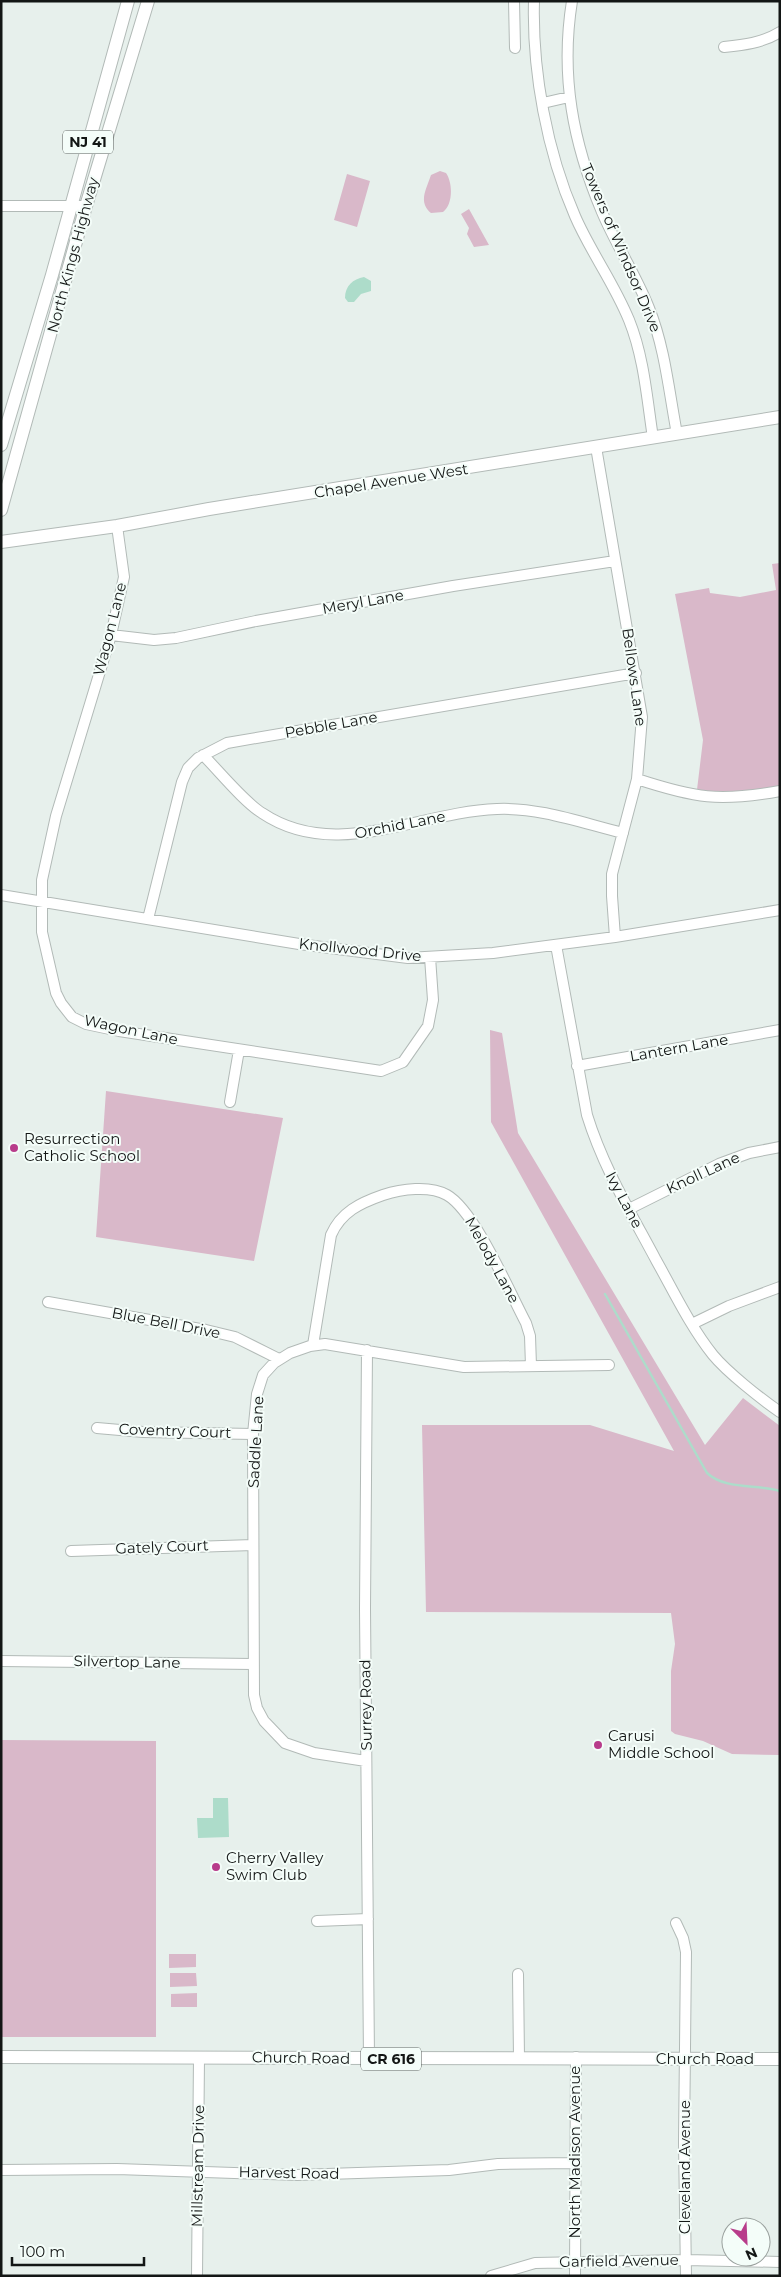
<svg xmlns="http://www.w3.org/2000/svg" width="781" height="2277" viewBox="0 0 781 2277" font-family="Montserrat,sans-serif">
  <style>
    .green { fill: #d9b8c9 }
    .water { fill: #addcca }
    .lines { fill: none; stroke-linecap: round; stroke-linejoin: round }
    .stream { stroke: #addcca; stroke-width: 2.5 }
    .minor-casing { stroke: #b2bab7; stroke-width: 12 }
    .major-casing { stroke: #b2bab7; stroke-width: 14 }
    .minor { stroke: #fff; stroke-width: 10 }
    .major { stroke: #fff; stroke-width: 12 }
    .poi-dot { fill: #b83c8b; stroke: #f4fdf9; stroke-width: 2 }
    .labels { text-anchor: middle; stroke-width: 4; stroke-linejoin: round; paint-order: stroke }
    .shield { fill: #f4fdf9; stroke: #565b59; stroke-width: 1 }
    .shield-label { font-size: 14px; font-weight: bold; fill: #131615 }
    .street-label { font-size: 15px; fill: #131615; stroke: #f4fdf9 }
    .poi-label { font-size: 15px; fill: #131615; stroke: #f4fdf9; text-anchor: start }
  </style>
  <rect width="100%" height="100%" fill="#e7f0ec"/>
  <path class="green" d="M440,171l6,2c7,10 7,32 -3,39l-12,1c-13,-11 -5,-23 0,-38z
    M347,174l23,7 -13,46 -23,-7z
    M469,209l20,36 -15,2 -7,-13 2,-6 -8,-14z
    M780,563v228l-84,7 7,-58 -28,-146 34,-6 1,5 30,4 36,-7 -4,-26z
    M490,1030l12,3 16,100 187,312 38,-47 37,28v329l-48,-1 -29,-13 -28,-7 -4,-3v-60l4,-27 -4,-31 -245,-1 -4,-187h168l84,26 -183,-329z
    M106,1091l177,27 -29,143 -158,-24z
    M1,1740l155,1v296h-155z
    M169,1954h27v13l-27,1z
    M170,1973h26l1,13 -27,1z
    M197,1993v14h-26v-13z"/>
  <path class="water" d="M364,277l7,4v10l-10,3 -7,8h-6l-3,-4c0,-12 8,-19 19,-21z
    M213,1798h15l1,39 -31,1 -1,-20h16z"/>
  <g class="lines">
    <path class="stream" d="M605,1294l102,179c18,17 50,11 73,18"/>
    <g class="minor-casing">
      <path id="minor" d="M514,1l1,47
        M534,1c-2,70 13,151 41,215 15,35 39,67 54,104 15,37 18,79 24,118
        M572,1c-12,75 1,142 30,211 14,33 34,63 47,96 16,40 20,84 28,126
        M724,47c20,-2 38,-4 56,-15
        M543,103l26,-6
        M1,206h85
        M596,447l46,270 -5,62 -25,95v22l3,41
        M117,526l7,51 -13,58 -55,181 -14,64v52l14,61 5,10 11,14 14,7 33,7 262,40 22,-9 25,-36 5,-26 -3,-43
        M111,635l43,5 22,-2 80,-17 197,-35 162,-25
        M203,755c16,16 41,47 59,58 73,49 155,-1 235,-4 42,-2 85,14 126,24
        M637,779c58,19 82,23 143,12
        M1,895l298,49 109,14 85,-5 122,-16 165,-27
        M148,919l34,-137 6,-14 10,-10 29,-15 409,-70
        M556,945l31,170c16,52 44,98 69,145 18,32 34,66 57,95 14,17 48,44 67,57
        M577,1066l203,-36
        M230,1102l9,-52
        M629,1209l90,-45 30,-11 31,-6
        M48,1302l158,28 29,7 44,22
        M692,1324l37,-18 51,-19
        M313,1345l18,-110c10,-23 29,-32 52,-40 18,-6 47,-10 64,0 28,16 62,96 79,128l4,13 1,30
        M367,1350l-2,259 4,450
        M97,1428l46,4 110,2
        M71,1551l182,-6
        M1,1661l252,3
        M366,1761l-52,-8 -29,-10 -21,-22 -7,-13 -3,-13 -1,-261 4,-40 6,-19 11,-12 16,-10 20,-7 15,-2 139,23 145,-2
        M317,1921l51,-2
        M676,1923l7,15 3,14 -2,191 2,133
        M518,1974l1,84
        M1,2170l116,-1 180,6 152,-5 49,-6 78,-1
        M197,2276l2,-219
        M491,2276l44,-13 151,-3 94,2
        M575,2276l1,-219"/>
    </g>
    <g class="major-casing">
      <path id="major" d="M1,445l51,-170 76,-274
        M1,510l85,-304 62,-205
        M1,542l116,-16 92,-17 571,-92
        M1,2057l779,2"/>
    </g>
    <use href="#minor" class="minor"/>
    <use href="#major" class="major"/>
  </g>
  <g class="poi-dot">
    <circle cx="14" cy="1148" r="5"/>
    <circle cx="598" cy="1745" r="5"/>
    <circle cx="216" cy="1867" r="5"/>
  </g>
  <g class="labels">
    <g class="shield">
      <rect x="63" y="130.5" width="50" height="23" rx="4"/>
      <rect x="361" y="2047.5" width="60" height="23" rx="4"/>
    </g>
    <g class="shield-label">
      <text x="88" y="147">NJ 41</text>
      <text x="391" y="2064">CR 616</text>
    </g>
    <g class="street-label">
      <text transform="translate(621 248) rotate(67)" y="5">Towers of Windsor Drive</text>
      <text transform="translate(73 255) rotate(-75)" y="5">North Kings Highway</text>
      <text transform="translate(391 481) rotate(-9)" y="5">Chapel Avenue West</text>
      <text transform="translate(363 602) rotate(-10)" y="5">Meryl Lane</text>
      <text transform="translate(110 629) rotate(-76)" y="5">Wagon Lane</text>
      <text transform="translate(634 677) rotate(82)" y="5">Bellows Lane</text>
      <text transform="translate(331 725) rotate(-10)" y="5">Pebble Lane</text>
      <text transform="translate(400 825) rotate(-11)" y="5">Orchid Lane</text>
      <text transform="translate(360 950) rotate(6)" y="5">Knollwood Drive</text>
      <text transform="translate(131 1030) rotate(12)" y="5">Wagon Lane</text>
      <text transform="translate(679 1048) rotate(-10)" y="5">Lantern Lane</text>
      <text transform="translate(703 1173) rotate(-25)" y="5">Knoll Lane</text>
      <text transform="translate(624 1200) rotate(62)" y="5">Ivy Lane</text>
      <text transform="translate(492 1260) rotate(61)" y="5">Melody Lane</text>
      <text transform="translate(166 1323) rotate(11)" y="5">Blue Bell Drive</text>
      <text transform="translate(175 1431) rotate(2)" y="5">Coventry Court</text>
      <text transform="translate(256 1442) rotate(-87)" y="5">Saddle Lane</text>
      <text transform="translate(162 1547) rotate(-2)" y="5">Gately Court</text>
      <text transform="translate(127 1662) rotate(1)" y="5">Silvertop Lane</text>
      <text transform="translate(366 1705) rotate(-91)" y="5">Surrey Road</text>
      <text transform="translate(301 2058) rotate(1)" y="5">Church Road</text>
      <text x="705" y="2064">Church Road</text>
      <text transform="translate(575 2152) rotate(-90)" y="5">North Madison Avenue</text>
      <text transform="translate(198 2166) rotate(-89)" y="5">Millstream Drive</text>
      <text transform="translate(685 2167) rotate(-90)" y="5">Cleveland Avenue</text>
      <text transform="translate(289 2173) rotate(1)" y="5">Harvest Road</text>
      <text transform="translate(619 2261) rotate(-1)" y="5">Garfield Avenue</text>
    </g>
    <g class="poi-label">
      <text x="24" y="1144">Resurrection<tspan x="24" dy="17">Catholic School</tspan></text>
      <text x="608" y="1741">Carusi<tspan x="608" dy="17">Middle School</tspan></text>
      <text x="226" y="1863">Cherry Valley<tspan x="226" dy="17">Swim Club</tspan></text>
    </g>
  </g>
  <rect width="781" height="2277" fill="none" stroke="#131615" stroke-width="5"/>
  <g transform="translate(746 2242) rotate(156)"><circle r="24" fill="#f4fdf9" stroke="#9aa19e"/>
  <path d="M0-4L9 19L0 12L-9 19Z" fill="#b83c8b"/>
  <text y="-8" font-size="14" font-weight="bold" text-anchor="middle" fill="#131615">N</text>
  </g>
  <path d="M12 2257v8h132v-8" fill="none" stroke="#131615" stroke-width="2.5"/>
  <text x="20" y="2257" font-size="15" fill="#131615" stroke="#f4fdf9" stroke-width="4" paint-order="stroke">100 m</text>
</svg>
